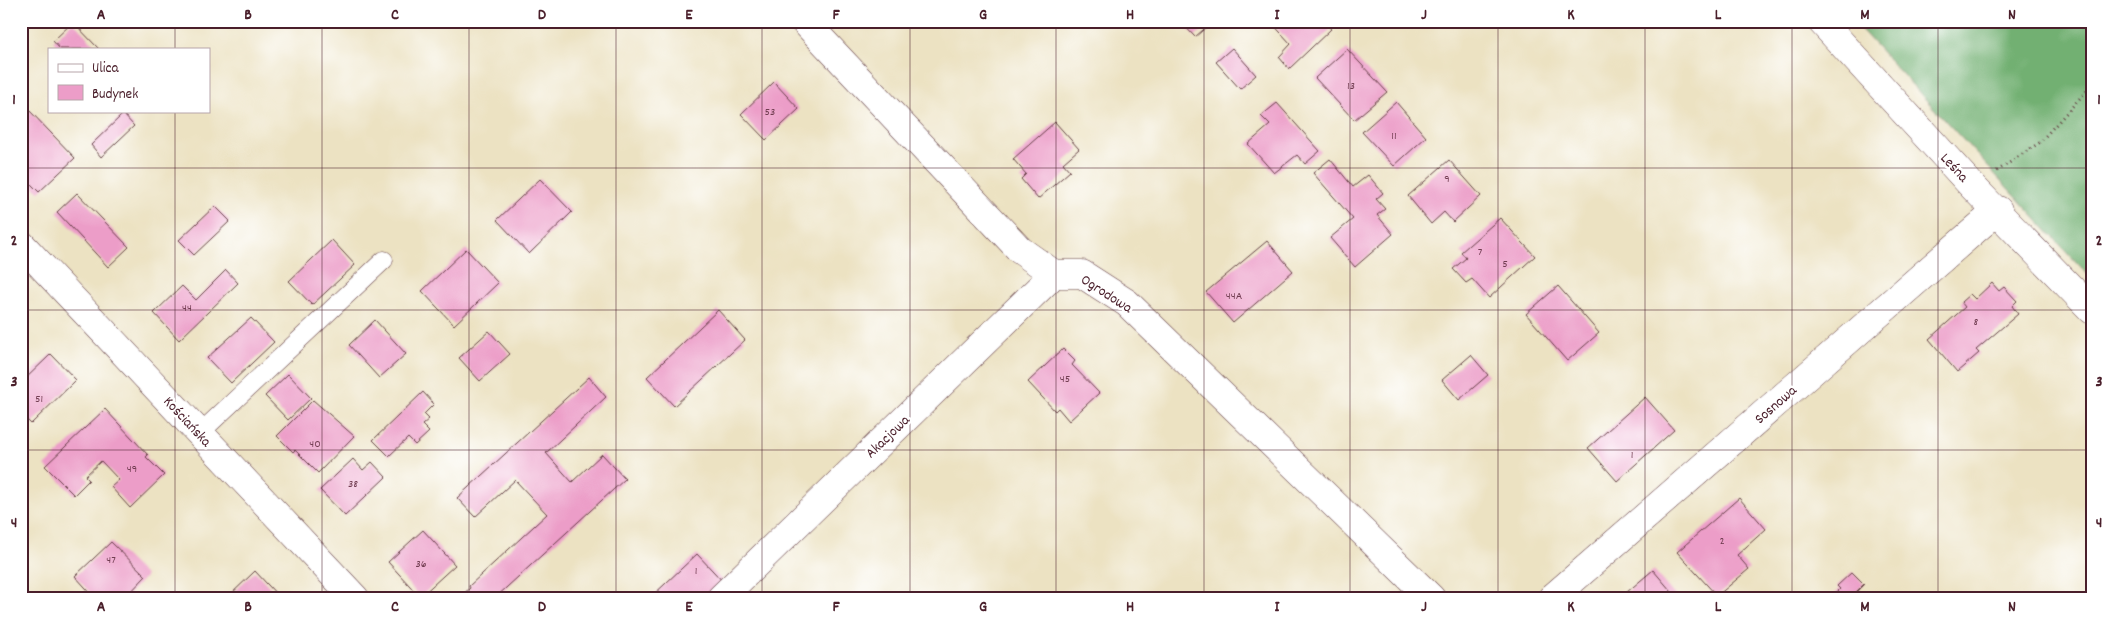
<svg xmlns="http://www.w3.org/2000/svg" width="2113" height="619" viewBox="0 0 2113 619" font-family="Dekko,sans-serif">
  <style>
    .forest { fill: #72b072; stroke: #5e684e }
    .building { fill: #ec9dc8 }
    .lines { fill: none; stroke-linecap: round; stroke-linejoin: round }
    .lane-casing { stroke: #623c42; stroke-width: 19 }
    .street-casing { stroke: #623c42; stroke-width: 29 }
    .secondary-casing { stroke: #623c42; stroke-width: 29 }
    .path { stroke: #623c42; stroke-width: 3; stroke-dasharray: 1 4; stroke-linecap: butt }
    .lane { stroke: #fff; stroke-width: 18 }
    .street { stroke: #fff; stroke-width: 28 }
    .secondary { stroke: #fff; stroke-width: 28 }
    .grid { fill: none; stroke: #4a1f2b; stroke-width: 1; stroke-opacity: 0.55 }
    .labels { text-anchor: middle; stroke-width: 5; stroke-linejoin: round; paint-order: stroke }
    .number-label { font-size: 12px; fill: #723e52 }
    .street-label { font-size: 15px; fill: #4a1f2b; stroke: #fff }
    .neatline { fill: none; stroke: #4a1f2b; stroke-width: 2 }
    .grid-label { font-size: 16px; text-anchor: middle; font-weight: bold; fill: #4a1f2b }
  </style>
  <rect width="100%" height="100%" fill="#fff"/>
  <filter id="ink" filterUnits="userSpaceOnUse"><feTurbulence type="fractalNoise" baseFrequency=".02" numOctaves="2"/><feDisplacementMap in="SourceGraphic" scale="10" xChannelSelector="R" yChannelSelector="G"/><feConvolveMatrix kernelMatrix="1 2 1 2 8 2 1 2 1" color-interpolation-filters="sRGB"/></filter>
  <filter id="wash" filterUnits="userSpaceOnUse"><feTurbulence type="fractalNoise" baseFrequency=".0096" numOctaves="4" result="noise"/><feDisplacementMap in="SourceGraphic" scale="20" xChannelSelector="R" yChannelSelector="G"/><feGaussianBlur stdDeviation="1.12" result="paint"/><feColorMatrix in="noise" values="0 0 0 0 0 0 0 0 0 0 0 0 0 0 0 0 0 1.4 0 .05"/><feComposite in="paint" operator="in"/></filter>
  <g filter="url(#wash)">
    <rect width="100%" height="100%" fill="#ece2c2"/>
    <path class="forest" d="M1853,21h239v258z"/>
    <g id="blocks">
      <path class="building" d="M1180,21h30l1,2 -16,14z
        M1270,21h53l8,8 -42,40 -10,-12 12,-13z
        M73,22l26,27h-39l-7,-8z
        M1232,48l24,27 -16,14 -24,-27z
        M1347,49l40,43 -33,28 -39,-42z
        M774,82l25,27 -33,31 -25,-26z
        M1396,102l30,35 -32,29 -32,-34z
        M1277,103l43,48 -15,13 -8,-9 -23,18 -26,-29 22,-19 -9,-9z
        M28,109l47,49 -36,34 -18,-18v-59z
        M123,114l11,12 -33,31 -10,-12z
        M1055,122l24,27 -16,14 7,8 -32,28 -17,-20 5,-5 -13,-15z
        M1330,159l23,28 15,-12 15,18 -7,6 9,10 -8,6 16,19 -38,33 -25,-29 23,-19 -40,-46z
        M1449,160l32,36 -28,26 -9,-10 -13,12 -23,-28z
        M540,179l32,33 -43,42 -32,-34z
        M77,193l52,54 -21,20 -51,-55z
        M215,206l15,15 -36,34 -15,-15z
        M1500,218l35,38 -46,42 -17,-19 -6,4 -13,-14 13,-11 -5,-6z
        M332,240l23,25 -43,40 -23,-24z
        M1267,241l26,30 -60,52 -27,-31z
        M466,249l32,34 -44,42 -32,-34z
        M226,270l12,13 -59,57 -25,-27 28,-27 14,14z
        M1992,283l7,8 5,-4 13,14 -5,5 6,8 -42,36 3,3 -22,19 -28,-33 36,-32 -4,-5 9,-8 5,5z
        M1558,286l41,47 -32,28 -41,-47z
        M718,310l27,30 -71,66 -27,-29z
        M251,318l23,24 -43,41 -24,-25z
        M375,320l31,34 -27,24 -30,-33z
        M489,331l21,23 -30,27 -21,-23z
        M1063,349l12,12 -3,4 27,28 -30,28 -11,-13 -3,3 -27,-29z
        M51,354l25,26 -45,44 -10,-10v-31z
        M1471,355l17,20 -29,25 -17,-20z
        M288,374l23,24 -23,22 -23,-24z
        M589,377l17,20 -60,56 26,29 30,-28 23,25 -130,119h-36l11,-10 -1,-2 78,-72 -32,-34 -40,37 -18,-19z
        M423,392l11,12 -10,10 5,5 -7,6 7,7 -14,13 -7,-7 -19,18 -16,-16z
        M1645,397l29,33 -57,51 -29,-33z
        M313,400l41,36 -36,37 -23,-23 -2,2 -16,-16z
        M105,409l43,46 -2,2 18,18 -34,33 -19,-21 8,-7 -18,-19 -16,15 4,4 -15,15 -29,-29z
        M353,459l10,11 9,-8 14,15 -41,39 -25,-26z
        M1739,498l27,31 -29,26 12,14 -32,27 -40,-44z
        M423,530l32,35 -35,32 -32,-35z
        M111,542l35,34 -21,22h-30l-20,-22z
        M697,554l31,33 -12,11h-66z
        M1653,570l24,28h-57z
        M255,571l25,27h-53z
        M1852,572l12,12 -9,9 4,5h-28l9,-9 -3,-3z"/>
    </g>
  </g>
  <g filter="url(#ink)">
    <use href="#blocks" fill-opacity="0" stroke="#623c42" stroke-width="1"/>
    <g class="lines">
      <g class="lane-casing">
        <path id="lane" d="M200,433l184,-173"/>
      </g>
      <g class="street-casing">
        <path id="street" d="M804,21l216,229 34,24h28l45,29 304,295
          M1821,21l152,166 119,123
          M721,598l333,-324
          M1552,598l446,-388"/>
      </g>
      <g class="secondary-casing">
        <path id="secondary" d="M21,244l334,354"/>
      </g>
      <path class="path" d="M1997,171l42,-28 53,-58"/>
      <use href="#lane" class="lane"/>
      <use href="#street" class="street"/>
      <use href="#secondary" class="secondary"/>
    </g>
  </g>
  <path class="grid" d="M175,21v28M322,21v577M469,21v577M616,21v577M762,21v577M910,21v577M1056,21v577M1204,21v577M1350,21v577M1498,21v577M1645,21v577M1792,21v577M1938,21v577M175,111v487M21,168h2071M21,310h2071M21,450h2071"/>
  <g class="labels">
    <g class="number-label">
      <text x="1351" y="89">13</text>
      <text x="770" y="115">53</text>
      <text x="1394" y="139">11</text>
      <text x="1447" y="182">9</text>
      <text x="1480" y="255">7</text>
      <text x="1505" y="267">5</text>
      <text x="1234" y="299">44A</text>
      <text x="187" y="311">44</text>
      <text x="1976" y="325">8</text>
      <text x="1065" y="382">45</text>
      <text x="39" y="402">51</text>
      <text x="315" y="447">40</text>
      <text x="1632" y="458">1</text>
      <text x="132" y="472">49</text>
      <text x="353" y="487">38</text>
      <text x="1722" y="544">2</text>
      <text x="111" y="563">47</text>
      <text x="421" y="567">36</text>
      <text x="696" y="574">1</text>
    </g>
    <g class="street-label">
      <text transform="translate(1955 167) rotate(47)" y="5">Leśna</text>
      <text transform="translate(1107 293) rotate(33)" y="5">Ogrodowa</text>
      <text transform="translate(1775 404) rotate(-41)" y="5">Sosnowa</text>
      <text transform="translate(188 421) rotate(47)" y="5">Kościańska</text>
      <text transform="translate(887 436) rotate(-44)" y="5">Akacjowa</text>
    </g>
  </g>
  <rect width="2113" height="619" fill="none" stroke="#fff" stroke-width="55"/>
  <rect x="48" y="48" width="162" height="65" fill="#ffffff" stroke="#b7a5aa"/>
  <rect x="58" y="64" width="25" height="8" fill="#ffffff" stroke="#b7a5aa"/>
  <text x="92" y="72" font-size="15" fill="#4a1f2b">Ulica</text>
  <rect x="58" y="85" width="25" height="15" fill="#ec9dc8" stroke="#b7a5aa"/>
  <text x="92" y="98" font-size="15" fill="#4a1f2b">Budynek</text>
  <rect x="28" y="28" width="2058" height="564" class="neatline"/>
  <g class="grid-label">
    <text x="101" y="19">A</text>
    <text x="248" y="19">B</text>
    <text x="395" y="19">C</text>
    <text x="542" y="19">D</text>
    <text x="689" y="19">E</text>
    <text x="836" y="19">F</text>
    <text x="983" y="19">G</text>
    <text x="1130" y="19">H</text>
    <text x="1277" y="19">I</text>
    <text x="1424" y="19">J</text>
    <text x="1571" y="19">K</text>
    <text x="1718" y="19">L</text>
    <text x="1865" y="19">M</text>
    <text x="2012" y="19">N</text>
    <text x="14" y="104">1</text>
    <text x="2099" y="104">1</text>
    <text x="14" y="245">2</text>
    <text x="2099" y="245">2</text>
    <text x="14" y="386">3</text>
    <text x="2099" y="386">3</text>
    <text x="14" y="527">4</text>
    <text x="2099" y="527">4</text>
    <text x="101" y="611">A</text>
    <text x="248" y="611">B</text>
    <text x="395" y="611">C</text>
    <text x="542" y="611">D</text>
    <text x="689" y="611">E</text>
    <text x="836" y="611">F</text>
    <text x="983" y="611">G</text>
    <text x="1130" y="611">H</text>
    <text x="1277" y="611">I</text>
    <text x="1424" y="611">J</text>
    <text x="1571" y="611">K</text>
    <text x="1718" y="611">L</text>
    <text x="1865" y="611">M</text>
    <text x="2012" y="611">N</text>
  </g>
</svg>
